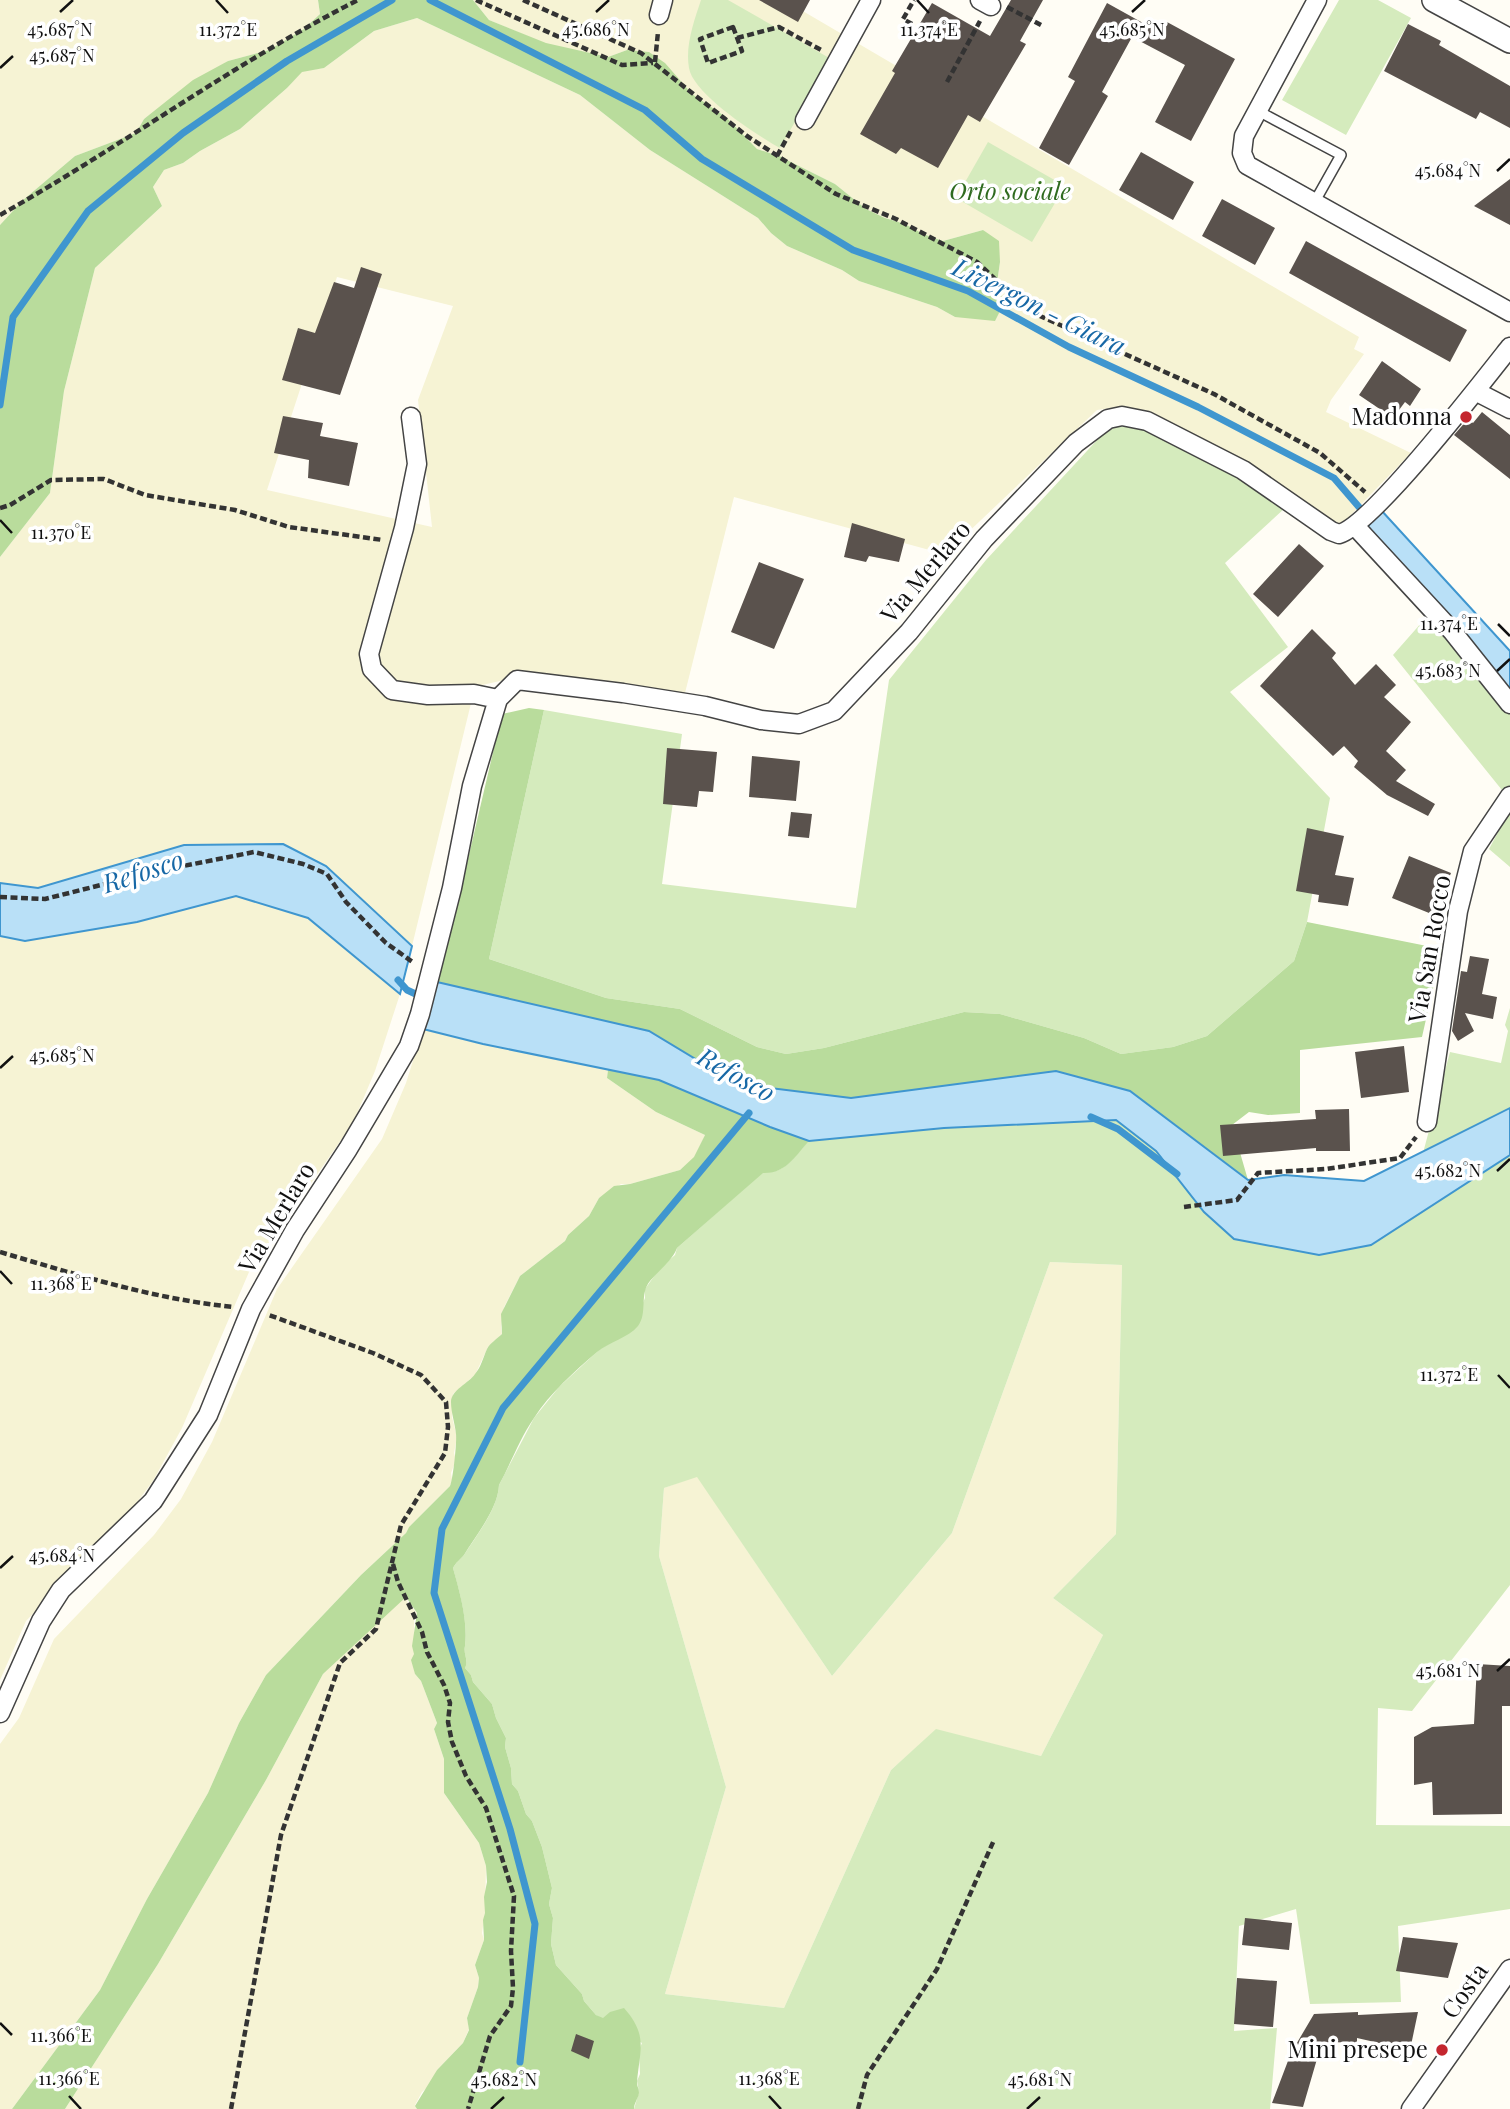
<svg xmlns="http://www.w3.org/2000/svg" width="1510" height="2109" viewBox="0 0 1510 2109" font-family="'Playfair Display',serif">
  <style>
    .farmland { fill: #f6f3d4; fill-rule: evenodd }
    .green { fill: #d5ebbd; fill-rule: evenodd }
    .forest { fill: #b9dc9c }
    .water { fill: #b9e0f7; stroke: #3f96cf; stroke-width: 2 }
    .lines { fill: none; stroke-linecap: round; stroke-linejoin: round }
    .stream { stroke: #3f96cf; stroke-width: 7 }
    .building { fill: #5a524d }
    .service-casing { stroke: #444; stroke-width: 12 }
    .minor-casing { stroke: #444; stroke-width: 21 }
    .tertiary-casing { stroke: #444; stroke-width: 26 }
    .path { stroke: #333; stroke-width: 4.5; stroke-dasharray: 7 3.5; stroke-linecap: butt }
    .service { stroke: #fff; stroke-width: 9 }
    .minor { stroke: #fff; stroke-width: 18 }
    .tertiary { stroke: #fff; stroke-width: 23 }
    .ticks { fill: none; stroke: #111; stroke-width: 2.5 }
    .poi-dot { fill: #c4262e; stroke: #fff; stroke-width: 2.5 }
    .labels { text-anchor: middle; stroke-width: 7; stroke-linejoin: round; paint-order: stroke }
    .park-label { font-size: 24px; font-style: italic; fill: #2f6b1f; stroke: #fff }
    .poi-label { font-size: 24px; fill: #111; stroke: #fff; text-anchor: end }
    .street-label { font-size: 24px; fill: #111; stroke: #fff }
    .water-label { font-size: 26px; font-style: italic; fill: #1768a6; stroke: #fff }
    .ticks-label { font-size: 18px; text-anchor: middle; fill: #111; stroke: #fff; stroke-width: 7; stroke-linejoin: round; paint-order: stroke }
  </style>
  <rect width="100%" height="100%" fill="#fffdf5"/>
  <path class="farmland" d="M0,0h318l2,14 -16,15 -35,21 -41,11 -84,58 -8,14 -61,23 -53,45 -22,24z
    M473,0h311l575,337 -5,12 10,5 -33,46 -5,12 85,41 -68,70 -8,2 -85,-60 -96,-51 -29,-8 -28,4 -136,129 -13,16 -214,-58 -51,204 -157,-26 -44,10 -9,10 -61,251 -86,-80 -142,-21 -146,43 -38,-5v-326l50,-64 14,-102 31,-123 67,-62 -9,-19 11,-17 19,-7 17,-12 40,-22 47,-41 15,-17 22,-3 50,-37 43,-13 163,77 70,55 108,68 13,15 16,13 55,24 17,11 78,26 18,10 49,-14 -7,-20 3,-21 -17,-32 -40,11 -20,-7 -18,-10 -20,-6 -19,-9 -31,-25 -56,-28 -22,-7 -31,-32 -34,-23 -14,-14 -51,-30 -19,7 -62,-13 -57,-24zM337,277l116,29 -35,94 14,127 -165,-37z
    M236,896l72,22 92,76 -25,77 -22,52 -104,149 -67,156 -29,53 -24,32 -103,108 -26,59v-744l25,5 112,-19z
    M423,1029l185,41 -1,8 49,34 49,23 -10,22 -15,13 -50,14h-9l-22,14 -10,18 -21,19 -3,6 -45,35 -16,31 -3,20 1,7 -14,13 -13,28 -22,19 -1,23 5,20 -3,16 2,7 -5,13 1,7 -2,6 -41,41 -3,6 -45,42 -95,100 -27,48 -31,70 -61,106 -47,91 -88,119h-12v-365l19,-26 35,-79 100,-104 27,-36 31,-57 65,-153 105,-150 24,-56z
    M1050,1262l72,3 -6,269 -63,64 50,37 -62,121 -105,-26 -45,40 -107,238 -119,-14 61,-207 -67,-231 5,-68 33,-12 135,200 120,-143z
    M406,1596l2,8 9,9 -3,7 1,54 6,7 16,42 -3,6 10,30v34l35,50 7,23 -1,47 -3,20 2,7 -9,25 4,13 -1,9 -11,31 2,11 -6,14 -26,27 -8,16 -7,6 -7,13 2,4h-352l93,-145 108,-184 57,-106z"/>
  <path class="green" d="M701,0h27l103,59 -51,89c-22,-12 -87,-54 -91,-80 -4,-22 5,-47 12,-68z
    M1339,0h39l33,18 -65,117 -64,-35z
    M988,142l77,44 -33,56 -76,-44z
    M1128,426c53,13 111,51 157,82l-60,55 63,84 -58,45 100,106 -23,124 -13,39 -87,75 -34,11 -52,7 -37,-16 -84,-24 -36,-2 -140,36 -38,6 -29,-7 -77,-38 -74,-11 -117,-39 55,-249 138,24 -20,150 194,24 33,-228 97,-120 113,-122 16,-11z
    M1430,613l80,88v99l-117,-145z
    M1510,810v57l-21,-18z
    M1510,1008v100l-87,45 27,-101 51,11 7,-32 -3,-6z
    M1116,1120l40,31 48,61 167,33 139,-90v430l-98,126 -34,-3 -2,117 134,1v83l-112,17 3,76 -91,2 -14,-95 -57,17 -5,105 43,-3 -7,81h-636l5,-17 -2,-11 3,-7 -1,-24 3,-7 -46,-28 -12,-14 -2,-7 -26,-29 -5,-21 2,-26 -4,-14 3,-16 -10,-41 -10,-26 -6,-7 -8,-23 -6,-7 -1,-16 -6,-21 1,-9 -10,-20 -4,-14 -19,-22 -2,-7 -6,-7c4,-9 -2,-13 0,-22 3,-25 -5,-52 -12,-78 3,-6 7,-8 11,-13 12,-19 34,-46 35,-70l35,-67 25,-31 41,-38 31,-18 14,-33v-9l15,-21 15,-13 2,-7 86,-76c24,2 31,-17 46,-31l135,-13zM1050,1262l72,3 -6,269 -63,64 50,37 -62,121 -105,-27 -45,41 -107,238 -119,-14 61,-207 -67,-231 5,-68 33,-11 135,199 120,-143z"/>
  <path class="forest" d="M318,0h155l16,20 57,23 62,14 19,-7 22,2 16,11 27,31 34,23 31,32 22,7 56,28 31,25 19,9 20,6 18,10 20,7 40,-11 16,11 1,21 -3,21 7,20 -9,18 -40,-4 -18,-10 -78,-26 -17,-11 -55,-24 -16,-13 -13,-15 -108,-68 -70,-55 -163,-77 -43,13 -50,37 -22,4 -15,16 -47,41 -40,22 -17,12 -19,7 -11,17 9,19 -67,62 -31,123 -14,102 -50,64v-332l22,-24 53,-45 61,-23 8,-14 49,-39 35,-19 41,-11 35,-21 16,-15z
    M529,708l15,2 -55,249 117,39 74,11 77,38 29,7 38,-6 140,-36 36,2 84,24 37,16 52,-7 34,-11 87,-75 13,-39 135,27 -20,88 -122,13v63l-32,2 -19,-3 -17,13 16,55 -118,-89 -74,-20 -205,27 -114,-14 -88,-53 -212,-49 28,-110 37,-158z
    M608,1070l51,10 111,47 41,12c-15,15 -24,35 -48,34l-86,75c-5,13 -18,22 -27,33 -11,13 -2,32 -12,45 -10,12 -29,16 -41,26 -22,19 -47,41 -63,66 -14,20 -23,45 -35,67 -1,24 -23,50 -35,70 -4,5 -8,7 -11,13 7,25 15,53 12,78 -2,8 4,14 0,22l6,7 2,7 19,22 4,14 10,20 -1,9 6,21 1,16 6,7 8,23 6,7 10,26 10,41 -3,16 4,14 -2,26 5,21 26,29 2,7 12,14 7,3 7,-6 14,-4c24,27 16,41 13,74 0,6 2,5 2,11 -1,6 -5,10 -5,16h-217l-2,-3 22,-36 26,-27 6,-13 -2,-12 11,-31 1,-9 -4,-13 9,-25 -1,-20 2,-7 -1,-16 3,-15 -1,-16 -7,-23 -35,-50v-34l-10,-30 3,-6 -16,-42 -6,-7 -4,-14 3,-6 -2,-8 5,-33 -11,-16 -83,77 -57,106 -108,184 -93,145h-53l88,-119 47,-91 61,-106 31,-70 27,-48 95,-100 45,-42 3,-6 41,-41c3,-6 7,-44 6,-52 -1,-11 -5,-21 -5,-32 0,-12 18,-19 24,-28 6,-7 8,-16 12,-25 3,-6 10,-10 15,-15l-1,-20 19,-38 45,-35 3,-6 21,-19 10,-18 15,-12 16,-2 50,-14 14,-13 11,-22 -49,-23 -49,-34z"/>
  <path class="water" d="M1381,510l129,141v50l-151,-163z
    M283,844l43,22 86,80 -12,48 -92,-76 -72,-22 -99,26 -112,19 -25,-5v-53l38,5 146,-43z
    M437,982l212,49 88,53 114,14 205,-27 74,20 118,89 36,-5 80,6 146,-73v47l-139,90 -52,10 -85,-16 -30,-27 -48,-61 -40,-31 -172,8 -135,13 -39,-14 -111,-47 -176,-36 -60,-15z"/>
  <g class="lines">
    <path class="stream" d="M430,0l215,110 57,49 151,91 115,41 101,56 129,60 136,71 31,36
      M0,405l13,-88 75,-106 95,-78 104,-72 105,-61
      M398,980l9,10 15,7
      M1091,1117l27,12 59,45
      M520,2062l15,-138 -25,-95 -76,-236 8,-64 61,-121 246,-295"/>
  </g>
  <path class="building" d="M759,0h51l-12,22z
    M1011,0h32l-23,41 6,3 -46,78 -12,-7 -30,53 -37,-20 -5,6 -36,-20 35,-61 -3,-2 40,-68 58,33z
    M1107,3l54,30 6,-11 68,37 -44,82 -36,-19 30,-57 -53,-28 -30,55 6,4 -39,69 -30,-17 36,-67 -7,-4z
    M1408,24l33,17 -2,4 71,41v42l-30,-16 -4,7 -92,-48z
    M1141,152l53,30 -21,38 -54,-30z
    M1510,179v46l-36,-19z
    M1222,199l53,29 -20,37 -53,-29z
    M1306,241l161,89 -17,32 -161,-89z
    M361,267l21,7 -42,121 -58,-15 16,-52 17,5 19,-51 20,6z
    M1382,361l39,28 -11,17 -5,-4 -12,16 -34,-23z
    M1482,412l28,23v44l-56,-44 14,-16 5,4z
    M283,416l40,7 -3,13 38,7 -9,43 -41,-8 1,-18 -35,-7z
    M852,523l53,16 -6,23 -30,-6 -3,6 -22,-5z
    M1299,544l25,22 -46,51 -25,-23z
    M759,562l45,17 -30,70 -43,-17z
    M1312,629l24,24 -4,5 23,27 21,-21 20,21 -12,12 27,25 -25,29 20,19 -10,11 39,23 -7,12 -41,-21 -33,-28 4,-6 -14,-15 -11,10 -73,-70z
    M667,748l50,4 -4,40 -14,-1 -2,16 -34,-3z
    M752,756l48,5 -4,40 -47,-4z
    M791,812l21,2 -3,24 -21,-2z
    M1307,828l37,8 -9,39 19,3 -6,28 -30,-4 1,-7 -23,-4z
    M1409,856l42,17 -17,42 -42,-17z
    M1470,956l19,3 -7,35 15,3 -4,22 -28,-6 9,18 -16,10 -6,-10 9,-60 6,1z
    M1404,1046l5,46 -48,6 -6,-46z
    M1349,1109l1,42h-34v-3l-93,8 -3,-31 96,-6 -1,-9z
    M1477,1664l33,2v40h-8v108l-69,1 -1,-33 -18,3v-48l18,-10 42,-3z
    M1245,1918l47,5 -3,27 -47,-5z
    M1403,1937l55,6 -10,35 -52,-7z
    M1237,1978l40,3 -4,46 -39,-3z
    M1358,2012v3l60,-3 -8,38 -53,-12v5l-26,-1 -14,17 -14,48 -31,-4 19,-50 23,-39z
    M576,2034l18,7 -5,18 -18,-8z"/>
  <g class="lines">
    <g class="service-casing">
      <path id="service" d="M1258,111l83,44 -27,48"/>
    </g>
    <g class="minor-casing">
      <path id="minor" d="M980,0l11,6
        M1317,0l-73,136 -2,17 5,12 263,147
        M659,15l4,-15
        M805,120l66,-120
        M1475,391l35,18
        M411,417l6,47 -13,64 -35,126 3,15 20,21 36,5 46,-1 24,5
        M1355,526l97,105 58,73
        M1427,1122l31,-211 15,-60 37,-55
        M0,1713l41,-92 20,-31 92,-89 55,-86 43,-106 44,-79 53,-81 61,-103 11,-32 32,-126 20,-102 26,-87 19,-19 106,13 82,13 56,14 38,4 35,-13 75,-79 75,-93 92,-96 32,-24 14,-3 25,5 96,49 88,61 8,3c32,-8 145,-154 171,-187
        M1411,2109l99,-140"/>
    </g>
    <g class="tertiary-casing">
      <path id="tertiary" d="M1434,0l76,41"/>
    </g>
    <path class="path" d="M476,0l146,65 31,-2
      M523,0l118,53 106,83 89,58 60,25 81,43 52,49 185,83 106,59 45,39
      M1007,7l34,18
      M912,24l-9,-5 11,-19
      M733,27l9,24 -34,12 -8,-24z
      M737,38l42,-11 44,24
      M655,62l3,-30
      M947,82l33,-61
      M777,156l15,-27
      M0,215c121,-68 234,-152 358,-215
      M0,508l10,-3 41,-25 53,-1 41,16 90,15 54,17 94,13
      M0,897l45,2 108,-27 101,-20 49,12 24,10 19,28 40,41 28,20
      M1184,1207l53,-7 21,-27 68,-4 74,-11 16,-21
      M0,1252c78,23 153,47 234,55
      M393,1564l5,18 24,50 5,20 17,33 6,18 -2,19 4,20 14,34 20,32 28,88 -3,55 2,37 -2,18 -21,30 -22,73
      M231,2109l50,-274 59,-172 36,-34 25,-104 44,-72 3,-26 -2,-25 -25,-27 -48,-22 -104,-38
      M858,2109l9,-34 70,-106 57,-129"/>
    <use href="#service" class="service"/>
    <use href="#minor" class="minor"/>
    <use href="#tertiary" class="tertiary"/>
  </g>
  <path class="ticks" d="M216,0l12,13M917,0l12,13M60,12l13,-12M596,12l13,-12M1132,12l13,-12M0,68l13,-12M1497,171l13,-12M0,520l12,13M1498,624l12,12M1497,671l13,-12M0,1068l13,-12M1497,1171l13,-12M0,1271l12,13M1498,1375l12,13M0,1568l13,-12M1497,1671l13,-12M0,2023l12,12M69,2096l12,13M769,2096l12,13M491,2109l13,-12M1027,2109l13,-12"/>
  <g class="poi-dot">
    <circle cx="1466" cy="417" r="7"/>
    <circle cx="1442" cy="2050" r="7"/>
  </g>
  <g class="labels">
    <g class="park-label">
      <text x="1010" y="200">Orto sociale</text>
    </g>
    <g class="poi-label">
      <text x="1452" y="425">Madonna</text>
      <text x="1428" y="2058">Mini presepe</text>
    </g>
    <g class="street-label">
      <text transform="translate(926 572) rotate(-50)" y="8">Via Merlaro</text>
      <text transform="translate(1430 949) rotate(-80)" y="8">Via San Rocco</text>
      <text transform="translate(277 1218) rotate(-59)" y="8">Via Merlaro</text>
      <text transform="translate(1465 1991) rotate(-55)" y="8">Costa</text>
    </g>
    <g class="water-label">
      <text transform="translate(1039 307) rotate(26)" y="9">Livergon - Giara</text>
      <text transform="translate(143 872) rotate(-18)" y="9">Refosco</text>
      <text transform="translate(736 1075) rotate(29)" y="9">Refosco</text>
    </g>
  </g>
  <g class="ticks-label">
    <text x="60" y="36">45.687°N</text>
    <text x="596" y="36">45.686°N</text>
    <text x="1132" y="36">45.685°N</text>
    <text x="228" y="36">11.372°E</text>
    <text x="929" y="36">11.374°E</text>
    <text x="62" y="62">45.687°N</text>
    <text x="1448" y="177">45.684°N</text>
    <text x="61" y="539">11.370°E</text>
    <text x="1449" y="630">11.374°E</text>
    <text x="1448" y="677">45.683°N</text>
    <text x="62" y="1062">45.685°N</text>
    <text x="1448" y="1177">45.682°N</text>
    <text x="61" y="1290">11.368°E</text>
    <text x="1449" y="1381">11.372°E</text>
    <text x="62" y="1562">45.684°N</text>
    <text x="1448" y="1677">45.681°N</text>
    <text x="61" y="2042">11.366°E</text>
    <text x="69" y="2085">11.366°E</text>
    <text x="769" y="2085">11.368°E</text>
    <text x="504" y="2086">45.682°N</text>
    <text x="1040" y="2086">45.681°N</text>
  </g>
</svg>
